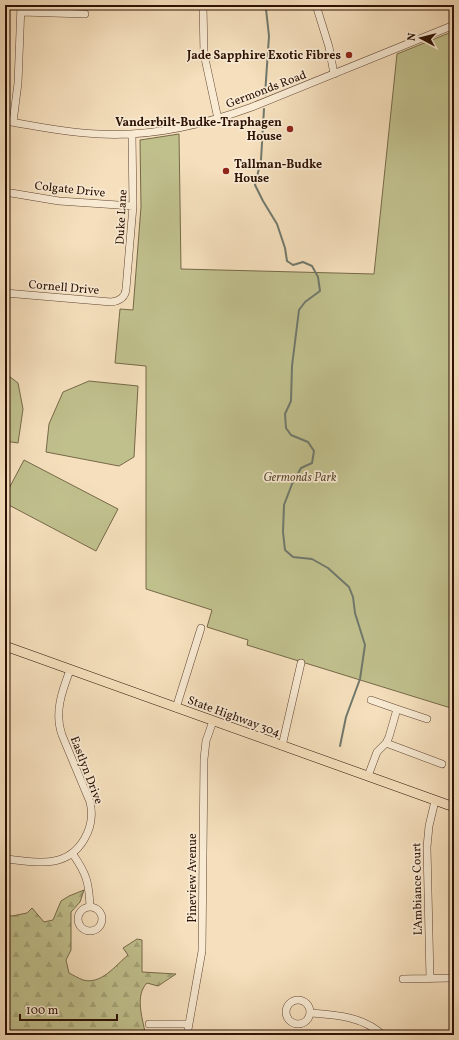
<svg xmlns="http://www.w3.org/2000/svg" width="459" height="1040" viewBox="0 0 459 1040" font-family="Vollkorn,serif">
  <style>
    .forest { fill: url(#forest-firs); stroke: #766848 }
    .park { fill: #c0c08d; stroke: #766848 }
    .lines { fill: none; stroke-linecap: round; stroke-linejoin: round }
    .stream { stroke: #70786c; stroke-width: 2 }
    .minor-casing { stroke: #5f4432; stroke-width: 8 }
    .major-casing { stroke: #2d1104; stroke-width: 10 }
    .minor { stroke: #f8ead3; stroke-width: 7 }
    .major { stroke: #f5dfbc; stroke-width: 9 }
    .poi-dot { fill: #8f2418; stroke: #f8ead3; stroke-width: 1.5 }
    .labels { text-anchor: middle; stroke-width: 3.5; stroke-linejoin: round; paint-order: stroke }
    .poi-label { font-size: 12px; font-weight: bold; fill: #2d1104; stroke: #f8ead3; text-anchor: end }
    .street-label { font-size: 12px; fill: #2d1104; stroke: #f8ead3 }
    .park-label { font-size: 12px; font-style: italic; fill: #604e34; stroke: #f8ead3 }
  </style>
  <defs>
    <pattern id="forest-firs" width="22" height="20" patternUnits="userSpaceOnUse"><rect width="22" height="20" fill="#c0c08d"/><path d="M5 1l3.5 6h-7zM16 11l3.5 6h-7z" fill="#a5a478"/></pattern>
  </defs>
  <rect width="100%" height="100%" fill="#f5dfbc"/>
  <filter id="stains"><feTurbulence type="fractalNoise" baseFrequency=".005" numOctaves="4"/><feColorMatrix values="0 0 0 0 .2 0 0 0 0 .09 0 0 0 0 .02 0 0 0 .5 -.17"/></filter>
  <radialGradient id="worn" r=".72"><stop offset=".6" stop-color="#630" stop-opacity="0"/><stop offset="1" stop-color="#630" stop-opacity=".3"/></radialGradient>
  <path class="forest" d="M84,890l-4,12 -9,10v38l-5,10 3,13c4,2 9,5 14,7 18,5 32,-14 45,-25l-5,-7 14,-9 5,1v32l34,2 -18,12 -11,-3c-12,12 -5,34 -2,49h28v3h-168v-120l7,1 15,-3 5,-5 12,14 9,-2 8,-19 8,-5z"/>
  <path class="park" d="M454,31v678l-207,-64 1,-5 -41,-13 5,-17 -66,-21v-223l-31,-3 5,-54 13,1 8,-103 -1,-67 39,-6 2,135 193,5 23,-220z
    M5,373l13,10 5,26 -5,34 -13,-2z
    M89,381l49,5 -4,71 -15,9 -73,-14 3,-28 14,-32z
    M24,460l94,49 -22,42 -91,-48v-7z"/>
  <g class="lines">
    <path class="stream" d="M265,95l4,-59 -3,-27 1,-4
      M264,109l-3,51 -6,25 8,16 14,23 8,24 2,13 6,4 10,-3 9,4 6,11 2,14 -15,11 -6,8 -7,56 -1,35 -6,13 1,14 5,7 17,7 6,9 -2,12 -11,5 -9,16 -8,21 -1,27 2,18 8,7 19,2 16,9 21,19 4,10 2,16 10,32 -5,34 -14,38 -6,29"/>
    <g class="minor-casing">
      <path id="minor" d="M203,5l1,49 14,65
        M316,5l13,42 5,27
        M21,12l64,2
        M5,121c31,5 62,12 94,13 52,3 104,-9 153,-27l202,-82
        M13,122l5,-39 3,-78
        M5,192l54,9 74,5
        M5,293l106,9c8,-1 14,-4 15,-13l7,-83 -1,-72
        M371,700l26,9
        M176,708l25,-80
        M386,743l56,21
        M282,746l19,-83
        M368,776l9,-24 9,-9 3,-6 8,-28 30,10
        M72,853c15,21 17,30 18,54
        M5,859c16,1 34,5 49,2 27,-5 42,-34 36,-59l-28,-67c-8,-22 0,-44 8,-65
        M78 919a12 12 0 1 1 24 0a12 12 0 1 1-24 0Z
        M403,979l47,-1
        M430,979l-3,-132 2,-21 6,-25
        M286 1012a12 12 0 1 1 24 0a12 12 0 1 1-24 0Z
        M310,1013c26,2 52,3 73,22
        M149,1024h40
        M187,1035l15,-84 2,-192 2,-18 7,-20"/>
    </g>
    <g class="major-casing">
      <path id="major" d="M5,646l449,161"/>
    </g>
    <use href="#minor" class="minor"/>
    <use href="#major" class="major"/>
  </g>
  <g class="poi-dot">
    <circle cx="349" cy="55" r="4"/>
    <circle cx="290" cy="129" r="4"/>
    <circle cx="226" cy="171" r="4"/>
  </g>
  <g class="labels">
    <g class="poi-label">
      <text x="341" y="59">Jade Sapphire Exotic Fibres</text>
      <text x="282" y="126">Vanderbilt-Budke-Traphagen<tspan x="282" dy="14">House</tspan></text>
      <text x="234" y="168" text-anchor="start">Tallman-Budke<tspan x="234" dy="14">House</tspan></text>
    </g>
    <g class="street-label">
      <text transform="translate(266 89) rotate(-21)" y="4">Germonds Road</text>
      <text transform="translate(70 189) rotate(6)" y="4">Colgate Drive</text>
      <text transform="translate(121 217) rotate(-87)" y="4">Duke Lane</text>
      <text transform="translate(64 287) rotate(5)" y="4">Cornell Drive</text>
      <text transform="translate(234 716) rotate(20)" y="4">State Highway 304</text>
      <text transform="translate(87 770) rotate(69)" y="4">Eastlyn Drive</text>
      <text transform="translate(192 878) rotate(-90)" y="4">Pineview Avenue</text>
      <text transform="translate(417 889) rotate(-91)" y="4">L'Ambiance Court</text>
    </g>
    <g class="park-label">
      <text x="300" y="481">Germonds Park</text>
    </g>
  </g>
  <rect width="459" height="1040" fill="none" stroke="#f5dfbc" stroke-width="20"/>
  <rect x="6" y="6" width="447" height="1028" fill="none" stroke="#2d1104" stroke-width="2"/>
  <rect x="10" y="10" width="439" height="1020" fill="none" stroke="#2d1104"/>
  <g transform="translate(421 38) rotate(277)" stroke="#f8ead3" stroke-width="3" paint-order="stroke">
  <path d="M0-3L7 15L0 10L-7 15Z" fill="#2d1104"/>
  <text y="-6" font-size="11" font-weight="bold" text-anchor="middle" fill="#2d1104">N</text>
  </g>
  <path d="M20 1014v6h97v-6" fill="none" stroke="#2d1104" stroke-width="2"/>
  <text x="26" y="1014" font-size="12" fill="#2d1104" stroke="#f8ead3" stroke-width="3" paint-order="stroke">100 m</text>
  <rect width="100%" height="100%" filter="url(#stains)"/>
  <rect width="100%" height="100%" fill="url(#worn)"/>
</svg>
